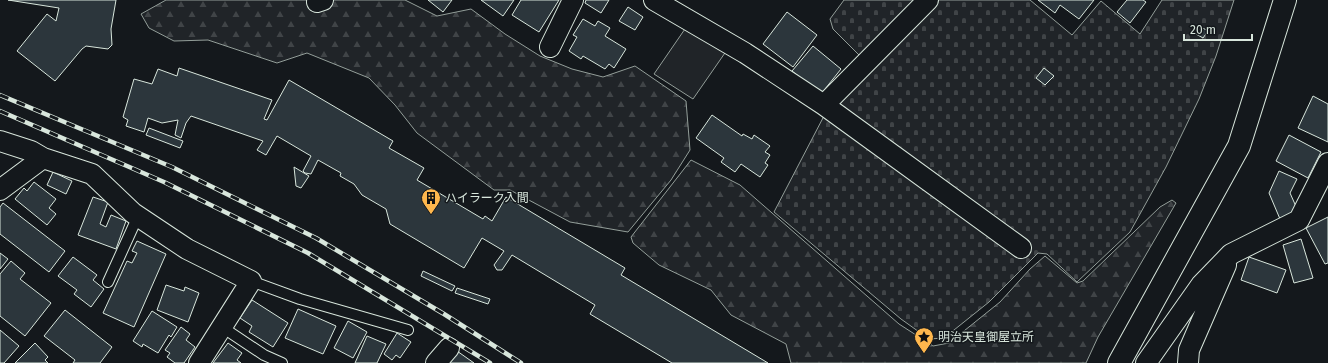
<svg xmlns="http://www.w3.org/2000/svg" width="1328" height="363" viewBox="0 0 1328 363" font-family="'Fira Sans','Noto Sans JP',sans-serif">
  <style>
    .forest { fill: url(#forest-firs); stroke: #939e99 }
    .cemetery { fill: url(#cemetery-stones); stroke: #939e99 }
    .park { fill: #202428; stroke: #939e99 }
    .building { fill: #2c363c; stroke: #d8e6dc }
    .lines { fill: none; stroke-linecap: round; stroke-linejoin: round }
    .lane-casing { stroke: #d8e6dc; stroke-width: 12 }
    .street-casing { stroke: #d8e6dc; stroke-width: 22 }
    .secondary-casing { stroke: #d8e6dc; stroke-width: 24 }
    .lane { stroke: #14181c; stroke-width: 10 }
    .street { stroke: #14181c; stroke-width: 20 }
    .secondary { stroke: #14181c; stroke-width: 22 }
    .rail-casing { stroke: #d8e6dc; stroke-width: 4.5 }
    .rail { stroke: #14181c; stroke-width: 3; stroke-dasharray: 9; stroke-linecap: butt }
    .labels { text-anchor: middle; stroke-width: 3; stroke-linejoin: round; paint-order: stroke }
    .poi-label { font-size: 12px; fill: #d8e6dc; stroke: #14181c; text-anchor: start }
  </style>
  <defs>
    <pattern id="forest-firs" width="22" height="20" patternUnits="userSpaceOnUse"><rect width="22" height="20" fill="#202428"/><path d="M5 1l3.5 6h-7zM16 11l3.5 6h-7z" fill="#404447"/></pattern>
    <pattern id="cemetery-stones" width="16" height="16" patternUnits="userSpaceOnUse"><rect width="16" height="16" fill="#202428"/><path d="M2 7V4a2 2 0 0 1 4 0v3zM10 15v-3a2 2 0 0 1 4 0v3z" fill="#404447"/></pattern>
  </defs>
  <rect width="100%" height="100%" fill="#14181c"/>
  <path class="forest" d="M166,0h239l32,16 34,-7 34,25 35,22 32,13 31,8 32,-11 51,35 4,49 -19,30 -43,52 -58,-10 -60,-32h-16l-77,-57 -22,-28 -26,-27 -62,-25 -30,10 -69,-23 -34,1 -25,-13 -8,-14z
    M691,160l49,25 159,139 34,22 16,-3 51,-41 30,-33 15,-13 32,27 6,-2 77,-74 12,-7 4,3 -78,134 -12,26h-295l-5,-19 -55,-29 -20,-25 -52,-25 -26,-22 -2,-6z"/>
  <path class="cemetery" d="M844,0h186l42,35 29,-34 39,33 22,-34h72l-18,56 -17,43 -33,68 -36,65 -53,50 -30,-28 -9,-1 -49,49 -45,36 -15,1 -28,-20 -127,-107 51,-98 37,-56 -29,-29 -3,-10z"/>
  <path class="park" d="M687,26l40,24 -34,49 -39,-25z"/>
  <path class="building" d="M8,0h108l-5,29 1,16 -4,4 -22,-3 -4,3 -27,32 -38,-30 30,-37 9,7 3,-13z
    M428,0h24l-9,12z
    M481,0h33l-11,16z
    M521,0h38l-20,32 -27,-17z
    M586,0h23l-8,13 -16,-10z
    M1038,0h56l-15,19 -19,-14 -5,8z
    M1127,0h16l3,2 -16,21 -13,-11z
    M628,7l15,10 -8,13 -16,-9z
    M787,12l30,23 -24,32 -30,-23z
    M583,19l12,7 3,-5 12,7 -5,8 21,13 -12,19 -5,-4 -4,5 -22,-13 -2,3 -12,-8 8,-14 -4,-2z
    M1201,27l7,4 -5,7 -7,-4z
    M813,46l28,23 -20,25 -29,-23z
    M179,68l93,32 -8,19 3,1 22,-40 104,61 -4,7 35,20 -7,12 66,39 2,-3 7,5 14,-24 119,71 -4,7 147,88h-96l-82,-49 5,-9 -83,-50 -10,15h-5l-3,-5 10,-14 -22,-13 -18,30 -74,-44 -4,-15 -24,-14 -8,-11 -14,-8 1,-3 -23,-13 -7,14 -6,-1 -2,-2 8,-15 -34,-20 -11,19 -9,-5 6,-9 -72,-25 -5,7 -5,15 -6,-3 3,-15 -16,3 -14,-5 -4,14 -18,-6 2,-6 -5,-3 11,-38 18,5 6,-15 19,7z
    M1044,68l10,8 -9,9 -9,-7z
    M1313,96l15,8v38l-30,-14z
    M712,115l30,21 1,-2 9,5 2,-4 16,11 -5,6 5,3 -5,8 3,2 -8,12 -19,-13 -6,8 -14,-10 3,-4 -28,-20z
    M149,128l34,13 -3,7 -34,-13z
    M1289,135l32,17 -13,26 -32,-17z
    M294,167l15,9 -8,12 -5,-2z
    M1279,171l18,8 -7,14 8,18 -18,8 -11,-26z
    M53,172l19,9 -6,13 -19,-9z
    M34,182l22,17 -7,9 7,6 -9,11 -32,-26 9,-11 3,3z
    M93,197l15,5 -8,22 6,3 5,-12 15,6 -10,28 -38,-14z
    M3,203l62,48 -16,21 -49,-38v-27z
    M1328,217v46l-3,1 -19,-36z
    M1301,239l12,39 -19,5 -11,-38z
    M137,241l29,13 -32,73 -31,-14 24,-52 5,2 5,-10 -5,-2z
    M0,253l8,6 -8,10z
    M73,257l24,18 -4,5 11,9 -13,18 -17,-13 3,-4 -19,-14z
    M1249,257l37,13 -9,23 -36,-13z
    M11,261l14,12 -5,6 31,24 -26,33 -25,-20v-42z
    M423,271l32,15 -3,5 -31,-15z
    M166,285l18,6 1,-4 14,6 -11,29 -31,-12z
    M457,288l33,11 -2,5 -33,-11z
    M252,300l36,23 -15,24 -24,-15 3,-6 -12,-8z
    M298,309l38,17 -13,28 -38,-16z
    M65,310l47,37 -12,16h-27l2,-3 -31,-24z
    M152,311l25,16 -6,10 -2,-2 -11,18 -15,-9 -1,3 -9,-6z
    M348,321l19,11 -14,26 -19,-10z
    M181,327l9,7 -4,6 9,7 -11,16h-9l-8,-6 3,-4 -5,-3z
    M0,330l19,16 -15,17h-4z
    M397,333l14,9 -11,16 -4,-3 -4,5 -8,-6z
    M367,336l19,8 -9,19h-22z
    M35,343l13,14 -3,3 3,3h-33z
    M228,343l14,10 -5,7 4,3h-28z
    M457,351l17,12h-26z"/>
  <g class="lines">
    <g class="lane-casing">
      <path id="lane" d="M251,281l49,18 108,31
        M108,282l30,-66
        M222,327l42,28 18,8"/>
    </g>
    <g class="street-casing">
      <path id="street" d="M654,0l91,53 79,52 197,143
        M317,2l6,-2
        M550,47l23,-47
        M824,105l104,-105
        M0,141l31,10 12,7 49,16 41,39 54,36 64,32 -52,82
        M0,190l43,-32
        M436,363l13,-15
        M1146,363l55,-78 30,-31 68,-34 29,-57
        M1188,363l1,-13 37,-85"/>
    </g>
    <g class="secondary-casing">
      <path id="secondary" d="M1119,363l120,-217 46,-146"/>
    </g>
    <use href="#lane" class="lane"/>
    <use href="#street" class="street"/>
    <use href="#secondary" class="secondary"/>
    <g class="rail-casing">
      <path id="rail" d="M0,95l172,72 144,71 128,76 77,49
        M0,111l164,71 144,71 182,110"/>
    </g>
    <use href="#rail" class="rail"/>
  </g>
  <defs>
    <g id="building-pin" transform="scale(1)"><path d="M0 17L-7.5 6A9.5 9.5 0 1 1 7.5 6Z" fill="#ffb74d" stroke="#14181c"/><path d="M-4-6H4V6H1V3H-1V6H-4ZM-2.5-4.3h1.7v1.8h-1.7ZM.8-4.3h1.7v1.8H.8ZM-2.5-1h1.7V.8h-1.7ZM.8-1h1.7V.8H.8Z" fill="#111"/></g>
    <g id="sight-pin" transform="scale(1)"><path d="M0 17L-7.5 6A9.5 9.5 0 1 1 7.5 6Z" fill="#ffb74d" stroke="#14181c"/><path d="M0-6L1.8-2.2L6-1.7L2.9 1.2L3.7 5.4L0 3.3L-3.7 5.4L-2.9 1.2L-6-1.7L-1.8-2.2Z" fill="#111"/></g>
  </defs>
  <g fill-rule="evenodd">
    <use href="#building-pin" x="431" y="198"/>
    <use href="#sight-pin" x="924" y="337"/>
  </g>
  <g class="labels">
    <g class="poi-label">
      <text x="445" y="202">ハイラーク入間</text>
      <text x="938" y="341">明治天皇御屋立所</text>
    </g>
  </g>
  <path d="M1184 34v6h68v-6" fill="none" stroke="#d8e6dc" stroke-width="2"/>
  <text x="1190" y="34" font-size="12" fill="#d8e6dc" stroke="#14181c" stroke-width="3" paint-order="stroke">20 m</text>
</svg>
